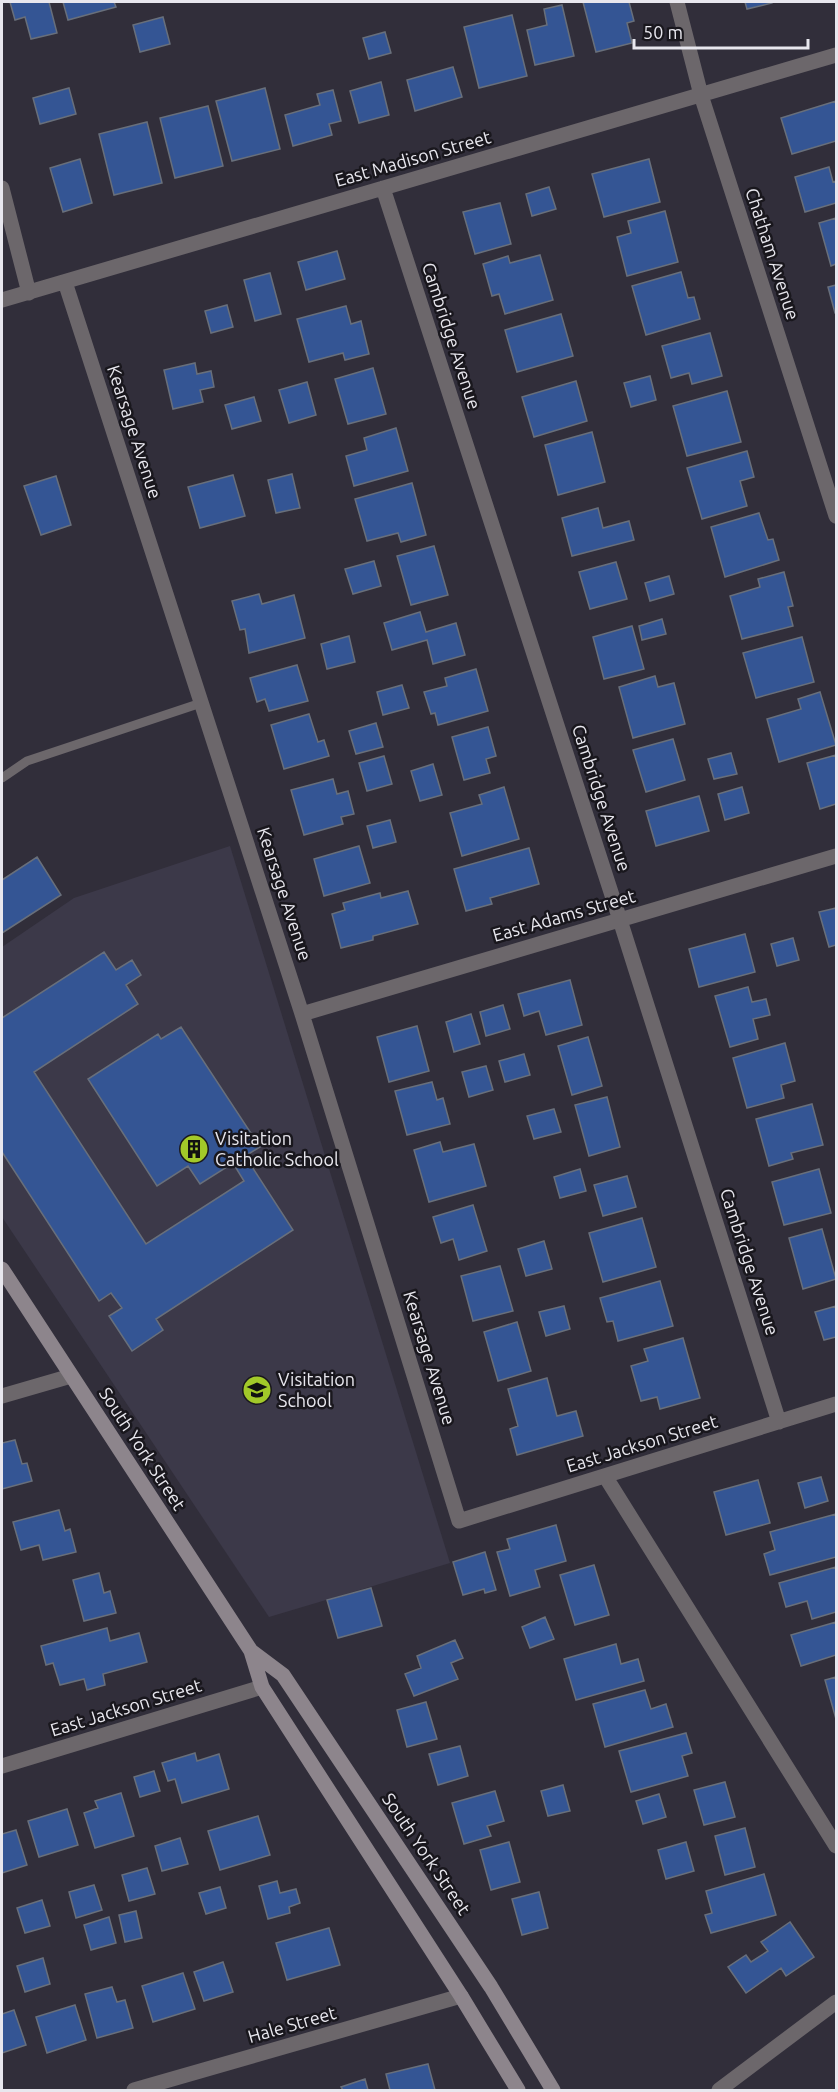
<svg xmlns="http://www.w3.org/2000/svg" width="838" height="2092" viewBox="0 0 838 2092" font-family="Ubuntu,sans-serif">
  <style>
    .built { fill: #3c3949 }
    .building { fill: #345594; stroke: #686f7b; stroke-width: 1.5 }
    .lines { fill: none; stroke-linecap: round; stroke-linejoin: round }
    .service { stroke: #6c676b; stroke-width: 9 }
    .minor { stroke: #6c676b; stroke-width: 15 }
    .secondary { stroke: #8d858c; stroke-width: 15 }
    .labels { text-anchor: middle; stroke-width: 5; stroke-linejoin: round; paint-order: stroke }
    .street-label { font-size: 18px; fill: #e8e7ee; stroke: #19171d }
    .poi-label { font-size: 18px; fill: #e8e7ee; stroke: #19171d; text-anchor: start }
  </style>
  <rect width="100%" height="100%" fill="#312e3a"/>
  <path class="built" d="M230,846l220,717 -181,54 -267,-400v-270l72,-49z"/>
  <path class="building" d="M10,2h39l8,31 -26,6 -6,-22 -10,3z
    M63,2h51l2,5 -48,13z
    M583,2h46l5,19 -7,2 5,20 -36,9z
    M745,2h27v1l-25,6z
    M562,5l12,51 -39,9 -8,-35 20,-5 -3,-16z
    M512,15l15,61 -48,12 -15,-61z
    M163,17l7,27 -30,8 -7,-27z
    M385,32l6,21 -22,6 -6,-21z
    M453,67l9,30 -47,14 -8,-31z
    M381,82l8,33 -30,8 -9,-32z
    M69,88l7,26 -36,10 -7,-26z
    M265,88l15,61 -48,12 -16,-60z
    M333,90l8,31 -12,3 3,11 -39,11 -8,-31 35,-10 -3,-11z
    M836,101v40l-44,13 -11,-36z
    M208,106l15,60 -48,12 -15,-60z
    M147,122l15,61 -48,12 -15,-61z
    M80,159l12,44 -29,9 -13,-44z
    M649,159l11,43 -56,15 -12,-43z
    M829,167l4,15 3,-1v22l-31,9 -10,-35z
    M549,187l7,22 -24,7 -6,-22z
    M500,203l11,41 -36,10 -12,-42z
    M665,211l13,51 -51,14 -10,-39 14,-4 -3,-12z
    M836,218v46l-5,2 -12,-43z
    M337,251l8,28 -39,11 -8,-28z
    M540,255l13,45 -48,14 -6,-20 -7,2 -9,-32 25,-8 2,7z
    M681,272l7,26 6,-1 6,22 -54,16 -14,-49z
    M270,273l11,41 -26,7 -11,-41z
    M836,285v28h-1l-7,-26z
    M227,305l6,22 -22,6 -6,-22z
    M346,306l5,18 10,-3 8,33 -24,6 -2,-7 -34,9 -12,-43z
    M561,314l12,42 -56,16 -12,-42z
    M710,333l12,43 -30,8 -3,-11 -18,5 -9,-32z
    M195,363l2,11 14,-3 3,16 -14,3 3,12 -30,7 -9,-39z
    M373,368l13,46 -38,10 -13,-45z
    M650,376l6,24 -25,7 -7,-24z
    M576,381l11,40 -53,16 -12,-40z
    M307,382l9,33 -27,8 -10,-33z
    M727,391l14,51 -54,14 -14,-50z
    M254,397l7,24 -29,8 -7,-24z
    M396,428l12,43 -54,15 -8,-30 21,-6 -3,-12z
    M592,432l13,50 -47,13 -13,-50z
    M747,451l7,26 -14,4 7,25 -45,13 -15,-51z
    M292,474l8,34 -24,5 -8,-33z
    M233,475l12,41 -45,12 -12,-41z
    M56,476l15,49 -30,10 -17,-49z
    M412,483l14,52 -25,7 -3,-9 -31,8 -12,-42z
    M598,508l5,20 26,-7 5,19 -62,16 -10,-38z
    M759,513l9,27 5,-1 6,21 -54,17 -14,-50z
    M434,546l14,49 -37,10 -14,-49z
    M374,561l7,25 -28,8 -8,-25z
    M616,562l11,37 -37,10 -11,-37z
    M784,572l9,34 -5,1 5,19 -51,13 -12,-43 30,-9 -2,-8z
    M669,576l5,18 -24,7 -5,-18z
    M259,594l3,10 32,-9 11,43 -56,15 -4,-24 -5,1 -8,-29z
    M420,612l6,20 30,-9 9,32 -32,9 -6,-24 -35,10 -8,-27z
    M662,619l4,15 -24,6 -3,-14z
    M632,626l12,43 -40,10 -11,-42z
    M349,636l6,26 -28,7 -6,-25z
    M802,637l12,45 -58,16 -13,-45z
    M297,665l11,36 -39,10 -4,-12 -8,3 -7,-24z
    M476,669l12,42 -50,14 -3,-12 -4,1 -7,-22 23,-6 -2,-8z
    M655,676l3,11 16,-4 11,41 -52,14 -14,-51z
    M402,685l7,23 -26,7 -6,-23z
    M820,692l16,53 -57,17 -12,-43 34,-10 -3,-10z
    M309,714l9,28 6,-2 5,16 -45,13 -13,-44z
    M376,723l7,24 -27,7 -7,-23z
    M488,727l8,29 -10,3 4,14 -26,7 -12,-43z
    M673,739l12,41 -39,12 -13,-42z
    M731,753l6,21 -23,5 -6,-20z
    M836,755v49l-16,5 -13,-46z
    M384,756l8,28 -25,7 -8,-28z
    M433,764l9,31 -22,6 -9,-30z
    M333,779l4,15 11,-3 6,23 -13,3 2,7 -39,11 -13,-45z
    M504,787l15,52 -57,17 -12,-43 32,-9 -3,-9z
    M742,787l7,26 -24,7 -7,-26z
    M699,796l10,35 -53,15 -10,-35z
    M390,820l6,22 -23,6 -6,-22z
    M359,846l11,37 -46,13 -10,-37z
    M529,848l10,36 -49,14 2,6 -26,7 -12,-42z
    M37,857l24,38 -59,38v-53z
    M408,891l10,33 -45,12v4l-32,8 -9,-34 13,-4 -2,-7 37,-10 1,5z
    M836,908v37l-7,2 -10,-35z
    M745,934l10,38 -56,15 -10,-38z
    M793,938l6,22 -22,6 -6,-22z
    M104,952l12,18 16,-10 9,15 -15,10 12,19 -104,68 112,172 98,-63 -11,-18 -33,21 -12,-18 -31,20 -69,-107 70,-45 3,5 20,-12 79,120 -15,9 48,74 -137,89 7,11 -31,21 -23,-35 13,-8 -11,-15 -12,8 -97,-149v-134z
    M570,980l12,45 -36,10 -7,-24 -15,5 -6,-22z
    M748,987l4,15 14,-3 4,16 -17,4 5,20 -28,8 -15,-51z
    M503,1005l7,24 -24,7 -6,-24z
    M471,1014l9,30 -26,8 -8,-30z
    M417,1026l12,45 -40,11 -12,-45z
    M588,1037l14,49 -30,9 -14,-49z
    M785,1043l10,38 -14,4 3,13 -37,10 -14,-50z
    M524,1054l6,21 -25,7 -6,-21z
    M486,1066l7,24 -24,7 -7,-25z
    M432,1082l5,18 6,-2 7,26 -43,11 -12,-44z
    M607,1097l13,50 -31,9 -14,-51z
    M812,1104l11,41 -32,8 2,6 -24,7 -13,-47z
    M554,1109l7,23 -27,7 -7,-23z
    M440,1142l3,10 31,-8 12,42 -57,16 -15,-52z
    M580,1169l6,22 -26,7 -6,-21z
    M819,1169l12,44 -47,12 -12,-43z
    M627,1176l9,31 -33,9 -9,-31z
    M473,1205l14,46 -28,9 -6,-21 -12,4 -8,-26z
    M642,1218l14,49 -53,15 -14,-49z
    M822,1229l14,50 -33,10 -14,-51z
    M544,1241l8,28 -26,7 -8,-27z
    M500,1266l13,45 -40,10 -12,-45z
    M660,1281l13,45 -55,15 -5,-20 -6,1 -7,-24z
    M564,1306l6,23 -24,7 -7,-24z
    M836,1306v31l-12,3 -9,-28z
    M517,1322l14,49 -33,10 -14,-49z
    M683,1338l17,60 -40,11 -3,-12 -16,4 -10,-35 17,-5 -4,-12z
    M547,1378l10,38 19,-5 7,25 -66,19 -7,-26 8,-3 -10,-37z
    M15,1440l7,24 5,-1 5,18 -30,8v-46z
    M821,1477l7,24 -23,7 -7,-25z
    M758,1480l12,43 -44,12 -12,-43z
    M59,1510l6,21 5,-2 6,23 -33,8 -4,-15 -18,5 -8,-28z
    M836,1514v43l-66,18 -6,-21 11,-4 -5,-18z
    M556,1525l10,36 -31,9 5,17 -30,9 -13,-44 13,-3 -3,-10z
    M485,1552l11,38 -11,3 -1,-4 -21,6 -10,-33z
    M594,1565l15,50 -34,10 -15,-50z
    M836,1567v45l-24,7 -5,-18 -21,6 -7,-24z
    M99,1573l5,20 6,-2 6,22 -32,8 -11,-41z
    M371,1588l11,38 -44,12 -11,-38z
    M545,1617l9,22 -24,9 -8,-21z
    M836,1622v33l-35,11 -10,-31z
    M107,1628l3,13 29,-8 8,29 -44,12 2,11 -18,5 -3,-11 -24,6 -7,-22 -7,2 -5,-19z
    M455,1640l8,18 -12,5 7,16 -44,17 -9,-22 16,-6 -4,-12z
    M616,1644l5,20 17,-5 6,22 -68,19 -12,-41z
    M836,1677v42l-11,-39z
    M645,1690l6,19 15,-5 7,23 -68,20 -12,-43z
    M426,1702l11,37 -30,8 -10,-37z
    M686,1733l6,20 -10,3 6,20 -57,16 -12,-41z
    M460,1746l8,30 -30,9 -9,-31z
    M195,1753l2,8 22,-7 10,35 -47,14 -7,-24 -7,2 -6,-18z
    M154,1771l6,20 -20,6 -6,-20z
    M725,1782l10,35 -31,8 -10,-35z
    M563,1785l7,26 -22,5 -7,-25z
    M495,1791l9,30 -17,5 4,10 -27,8 -12,-41z
    M121,1793l13,43 -39,12 -11,-35 14,-5 -3,-7z
    M659,1794l7,23 -23,7 -7,-23z
    M67,1809l11,36 -39,12 -11,-36z
    M258,1816l12,39 -50,15 -12,-39z
    M745,1828l10,39 -30,8 -10,-39z
    M16,1830l11,35 -25,8v-39z
    M180,1838l8,26 -26,7 -7,-25z
    M509,1842l11,40 -29,8 -11,-40z
    M686,1842l8,29 -28,8 -8,-29z
    M147,1868l8,26 -26,7 -7,-26z
    M764,1874l12,41 -65,18 -6,-18 7,-2 -6,-22z
    M277,1881l3,12 16,-4 4,14 -11,4 1,6 -22,6 -9,-33z
    M94,1885l8,25 -26,8 -7,-26z
    M220,1887l6,21 -20,6 -7,-21z
    M539,1892l9,36 -26,7 -10,-36z
    M42,1900l8,26 -25,7 -8,-25z
    M136,1911l6,27 -17,4 -6,-27z
    M109,1917l7,26 -25,7 -7,-25z
    M790,1922l24,35 -28,19 -5,-8 -35,25 -18,-26 18,-12 5,7 17,-11 -7,-9z
    M329,1928l11,37 -53,15 -11,-37z
    M43,1958l7,26 -25,8 -8,-26z
    M223,1962l10,30 -29,9 -10,-29z
    M183,1973l12,36 -42,13 -11,-36z
    M112,1987l5,15 8,-2 8,28 -36,10 -12,-44z
    M75,2005l11,35 -39,13 -11,-36z
    M14,2010l12,35 -24,8v-39z
    M428,2064l7,26h-45l-4,-16z
    M365,2079l3,11h-25l-2,-3z"/>
  <g class="lines">
    <path class="service" d="M2,778l25,-17 174,-58"/>
    <path class="minor" d="M677,2l24,93 135,421
      M2,188l27,105
      M383,188l237,732 159,502
      M65,282l237,732 157,507 377,-117
      M2,300l834,-245
      M302,1014l534,-158
      M2,1396l69,-20
      M605,1476l231,370
      M2,1766l260,-79
      M134,2090l327,-94
      M719,2090l117,-88"/>
    <path class="secondary" d="M2,1269l249,382 11,36 199,309 57,94
      M251,1651l32,24 208,312 62,103"/>
  </g>
  <defs>
    <g id="building-disc" transform="scale(1.5)"><circle r="9.5" fill="#a2c929" stroke="#19171d"/><path d="M-4-6H4V6H1V3H-1V6H-4ZM-2.5-4.3h1.7v1.8h-1.7ZM.8-4.3h1.7v1.8H.8ZM-2.5-1h1.7V.8h-1.7ZM.8-1h1.7V.8H.8Z" fill="#111"/></g>
    <g id="school-disc" transform="scale(1.5)"><circle r="9.5" fill="#a2c929" stroke="#19171d"/><path d="M0-5L7-2L0 1L-7-2ZM-4 1L0 2.5L4 1V4Q0 6-4 4Z" fill="#111"/></g>
  </defs>
  <g fill-rule="evenodd">
    <use href="#building-disc" x="194" y="1149"/>
    <use href="#school-disc" x="257" y="1390"/>
  </g>
  <g class="labels">
    <g class="street-label">
      <text transform="translate(413 159) rotate(-16)" y="6">East Madison Street</text>
      <text transform="translate(772 254) rotate(72)" y="6">Chatham Avenue</text>
      <text transform="translate(451 336) rotate(72)" y="6">Cambridge Avenue</text>
      <text transform="translate(134 432) rotate(72)" y="6">Kearsage Avenue</text>
      <text transform="translate(601 798) rotate(72)" y="6">Cambridge Avenue</text>
      <text transform="translate(284 894) rotate(72)" y="6">Kearsage Avenue</text>
      <text transform="translate(564 916) rotate(-16)" y="6">East Adams Street</text>
      <text transform="translate(749 1262) rotate(72)" y="6">Cambridge Avenue</text>
      <text transform="translate(429 1358) rotate(73)" y="6">Kearsage Avenue</text>
      <text transform="translate(642 1444) rotate(-17)" y="6">East Jackson Street</text>
      <text transform="translate(142 1449) rotate(57)" y="6">South York Street</text>
      <text transform="translate(126 1708) rotate(-17)" y="6">East Jackson Street</text>
      <text transform="translate(426 1854) rotate(56)" y="6">South York Street</text>
      <text transform="translate(292 2025) rotate(-16)" y="6">Hale Street</text>
    </g>
    <g class="poi-label">
      <text x="215" y="1145">Visitation<tspan x="215" dy="21">Catholic School</tspan></text>
      <text x="278" y="1386">Visitation<tspan x="278" dy="21">School</tspan></text>
    </g>
  </g>
  <rect width="838" height="2092" fill="none" stroke="#e8e7ee" stroke-width="6"/>
  <path d="M634 39v9h174v-9" fill="none" stroke="#e8e7ee" stroke-width="3"/>
  <text x="643" y="39" font-size="18" fill="#e8e7ee" stroke="#19171d" stroke-width="4.5" paint-order="stroke">50 m</text>
</svg>
